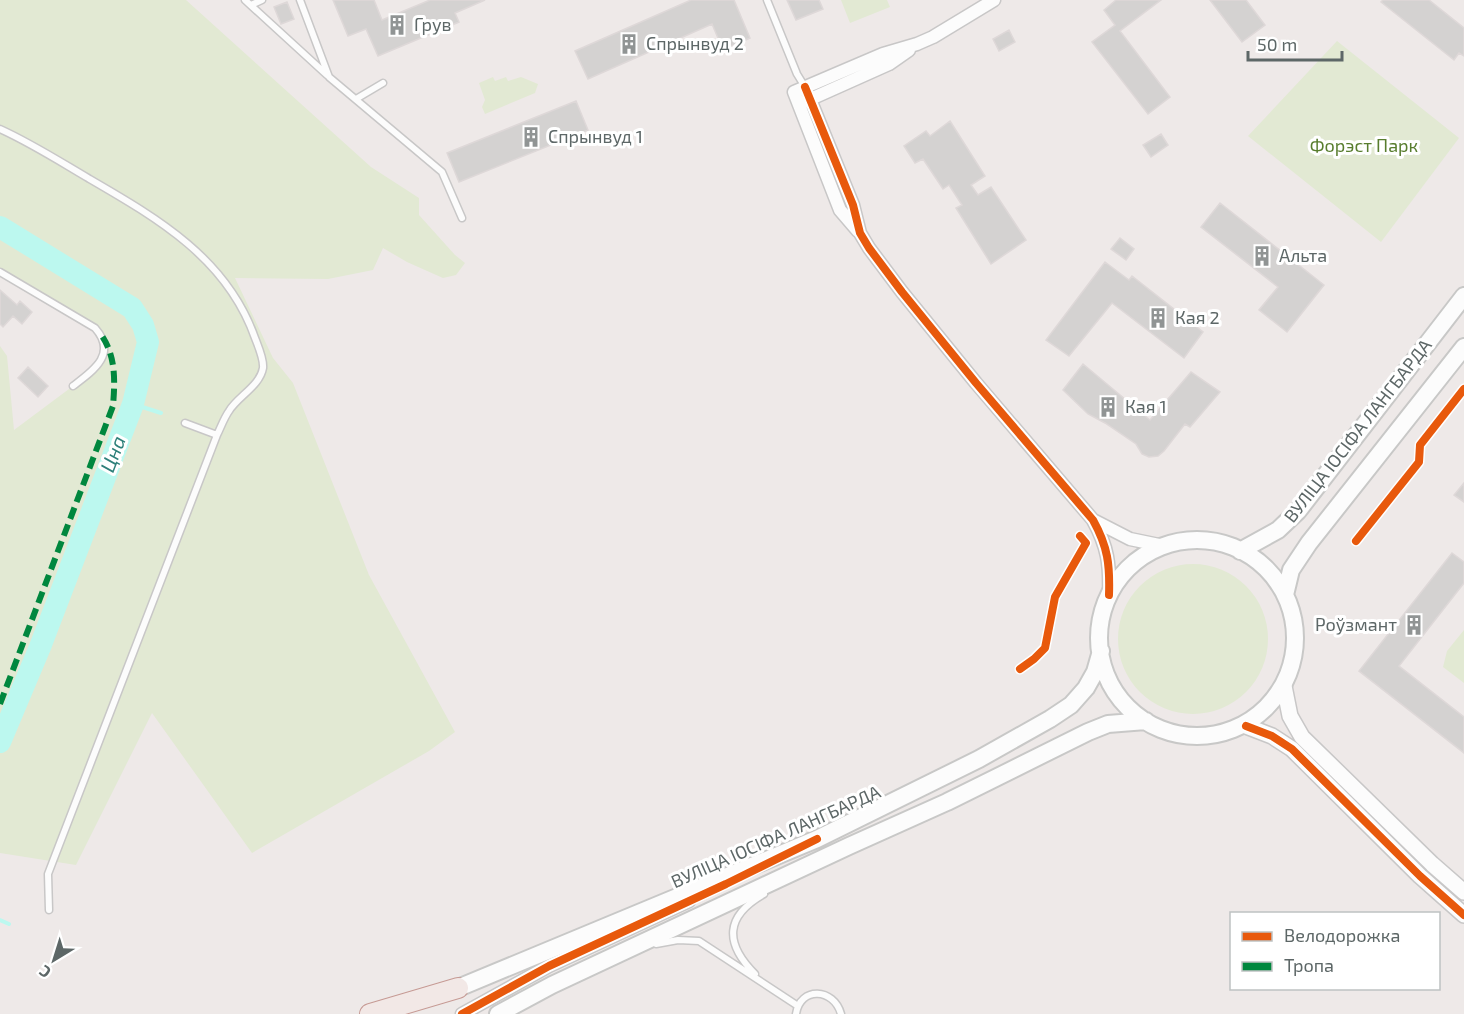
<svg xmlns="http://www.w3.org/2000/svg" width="1464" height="1014" viewBox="0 0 1464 1014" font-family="'Exo 2',sans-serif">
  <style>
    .green { fill: #e2e9d3 }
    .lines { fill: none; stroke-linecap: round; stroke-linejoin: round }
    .stream { stroke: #bcf8ef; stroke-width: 4 }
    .river { stroke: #bcf8ef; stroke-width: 22 }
    .building { fill: #d4d2d1; stroke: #ded8d8; stroke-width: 1.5 }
    .service-casing { stroke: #c8c7c7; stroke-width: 9 }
    .minor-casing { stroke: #c8c7c7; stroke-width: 15 }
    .tertiary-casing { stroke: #c8c7c7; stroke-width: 18 }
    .secondary-casing { stroke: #c8c8c7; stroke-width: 20 }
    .trunk-casing { stroke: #c69a94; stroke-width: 22 }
    .service { stroke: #fcfcfc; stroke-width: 6 }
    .minor { stroke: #fcfcfc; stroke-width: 12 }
    .tertiary { stroke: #fcfcfc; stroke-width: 15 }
    .secondary { stroke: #fcfcfc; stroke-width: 16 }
    .trunk { stroke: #f2e8e6; stroke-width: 20 }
    .quiet { stroke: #00873e; stroke-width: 6; stroke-dasharray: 12 6; stroke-linecap: butt }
    .cycleway-casing { stroke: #fff; stroke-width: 11 }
    .cycleway { stroke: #e8590c; stroke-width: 8 }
    .labels { text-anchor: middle; stroke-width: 6; stroke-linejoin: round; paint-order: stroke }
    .poi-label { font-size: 18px; fill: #5d6767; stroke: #fff; text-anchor: start }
    .park-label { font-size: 18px; fill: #587d2e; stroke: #fff }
    .street-label { font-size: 18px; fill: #5d6767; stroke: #fff }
    .water-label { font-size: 20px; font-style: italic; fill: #2e807a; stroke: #fff }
  </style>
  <rect width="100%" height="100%" fill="#eee9e8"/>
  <path class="green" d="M0,0h186l185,167 48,31v17l36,40 10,8 -9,12 -13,3 -36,-16 -24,-14 -10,22 -45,9 -93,-1 38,80 20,25 76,192 86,157 -26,19 -177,102 -100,-140 -76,152 -76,-12v-507l7,10 7,74 59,-44 29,-25v-25l-102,-64z
    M841,0h46l3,7 -40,16z
    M1337,41l122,97 -78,104 -133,-106z
    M493,77l2,4 11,-4 2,4 13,-4 17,7 -3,9 -50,21 -3,-7 3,-7 -6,-17z
    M1118 639a75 75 0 1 1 150 0a75 75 0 1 1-150 0Z
    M1464,630v53l-21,-16 4,-16z"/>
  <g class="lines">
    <path class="stream" d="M133,404l28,9
      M0,920l9,4"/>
    <path class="river" d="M0,227l132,81 11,17 5,17 -15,62 -93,243 -40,95"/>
  </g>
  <path class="building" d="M333,0h41l8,20 48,-20h55l-30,13 4,9 -81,34 -12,-27 -18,7z
    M691,0h43l16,38 -27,12 -11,-26 -124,55 -13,-28z
    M787,0h32l4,9 -27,11z
    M1116,0h45l-41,31 50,66 -22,17 -56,-72 23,-17 -11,-15z
    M1210,0h36l19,25 -23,17z
    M1383,0h46l35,28v28l-5,-3 -5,7 -73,-58z
    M287,2l7,17 -13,5 -7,-17z
    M1009,30l6,12 -16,9 -6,-12z
    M576,101l12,29 -129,52 -12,-29z
    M950,121l35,55 -14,9 7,10 13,-8 35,53 -35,24 -35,-56 6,-3 -13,-20 -6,4 -20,-30 -8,4 -11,-17 22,-15 4,5z
    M1161,134l7,11 -17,12 -8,-12z
    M1220,203l104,82 -37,47 -28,-22 19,-23 -77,-60z
    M1120,238l14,11 -8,11 -15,-11z
    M1105,262l24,18 3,-4 71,56 -19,26 -72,-55 -43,53 -23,-16z
    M0,290l17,15 3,-4 12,11 -10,12 -9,-8 -10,11 -3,-3z
    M1083,364l67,56 41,-48 29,20 -30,35 -5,-3 -21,27 -6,5 -9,1 -7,-3 -6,-10 -31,-21 -17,-9 -25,-24z
    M28,367l20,19 -10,11 -20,-19z
    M1464,483v19l-10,-7z
    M1452,553l12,9v21l-65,83 65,51v36l-105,-82z"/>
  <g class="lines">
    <g class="service-casing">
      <path id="service" d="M245,0l82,75
        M300,0l29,77 113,95 20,46
        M767,0l30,74 8,13
        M251,5l11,-5
        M356,99l27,-16
        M0,129c31,14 59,32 88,49 69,40 139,80 167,160 3,8 9,21 8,30 -3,18 -26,29 -34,43 -5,7 -8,16 -12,24l-169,439 1,36
        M0,272l95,56c23,26 -2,43 -22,58
        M185,423l32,12
        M656,944l22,-4 21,1 99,65
        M755,974c-31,-31 -30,-58 9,-80
        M796,1014c4,-28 38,-26 45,0"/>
    </g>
    <g class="minor-casing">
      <path id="minor" d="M805,87l48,118 7,28 9,15 33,44 74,91 117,137c15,27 17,45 16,75
        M804,102l85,-38 20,-14
        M858,231l-18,-21 -46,-118 89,-38 34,-10 16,-7 61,-37
        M1093,520l37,19 29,6
        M462,1014l87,-48 140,-65"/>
    </g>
    <g class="tertiary-casing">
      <path id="tertiary" d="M1284,686l6,30 12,21 130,127 32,28
        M1246,726l26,10 20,13 128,127 44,39"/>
    </g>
    <g class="secondary-casing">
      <path id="secondary" d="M1099 638a98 98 0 1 1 196 0a98 98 0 1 1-196 0Z
        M1240,551l38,-21 20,-19 166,-215
        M1285,595l6,-25 18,-27 155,-196
        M458,988l359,-149 162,-80 71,-40 21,-14 15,-17 9,-16 6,-21
        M498,1014l54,-29 297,-139 98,-44 141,-70 20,-8 38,-3"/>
    </g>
    <g class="trunk-casing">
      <path id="trunk" d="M370,1014l88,-26"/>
    </g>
    <use href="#service" class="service"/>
    <use href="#minor" class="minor"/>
    <use href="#tertiary" class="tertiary"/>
    <use href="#secondary" class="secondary"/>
    <use href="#trunk" class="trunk"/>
    <path class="quiet" d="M0,704l113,-298c2,-25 3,-49 -11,-70"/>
    <g class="cycleway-casing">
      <path id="cycleway" d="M805,87l48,118 7,28 9,15 33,44 74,91 117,137c15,27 17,45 16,75
        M1356,541l63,-79 1,-17 44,-56
        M1020,669l14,-10 11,-11 10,-51 31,-54 -6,-7
        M1246,726l26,10 20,13 128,127 44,39
        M462,1014l87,-48 177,-82 91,-45"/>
    </g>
    <use href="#cycleway" class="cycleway"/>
  </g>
  <defs>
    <g id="building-bare" transform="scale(1.62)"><path d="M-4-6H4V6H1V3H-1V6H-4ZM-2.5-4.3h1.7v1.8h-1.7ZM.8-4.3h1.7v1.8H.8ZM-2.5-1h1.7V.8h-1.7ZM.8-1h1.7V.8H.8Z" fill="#909494" stroke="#fff" stroke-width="2.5" paint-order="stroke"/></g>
  </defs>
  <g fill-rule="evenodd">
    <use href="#building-bare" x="397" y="25"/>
    <use href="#building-bare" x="629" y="44"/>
    <use href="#building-bare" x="531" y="137"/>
    <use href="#building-bare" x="1262" y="256"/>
    <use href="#building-bare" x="1158" y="318"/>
    <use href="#building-bare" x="1108" y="407"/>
    <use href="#building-bare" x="1414" y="625"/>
  </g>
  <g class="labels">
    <g class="poi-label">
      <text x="414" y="31">Грув</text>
      <text x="646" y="50">Спрынвуд 2</text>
      <text x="548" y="143">Спрынвуд 1</text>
      <text x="1279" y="262">Альта</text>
      <text x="1175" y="324">Кая 2</text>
      <text x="1125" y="413">Кая 1</text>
      <text x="1397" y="631" text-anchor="end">Роўзмант</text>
    </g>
    <g class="park-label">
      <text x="1364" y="152">Форэст Парк</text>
    </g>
    <g class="street-label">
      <text transform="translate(1358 431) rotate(-52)" y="6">ВУЛІЦА ІОСІФА ЛАНГБАРДА</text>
      <text transform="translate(776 837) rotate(-24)" y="6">ВУЛІЦА ІОСІФА ЛАНГБАРДА</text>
    </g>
    <g class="water-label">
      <text transform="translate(113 454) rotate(-69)" y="7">Цна</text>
    </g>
  </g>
  <rect x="1230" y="912" width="210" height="78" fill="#ffffff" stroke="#bec2c2" stroke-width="1.5"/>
  <rect x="1242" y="932" width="30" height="9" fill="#e8590c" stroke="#bec2c2" stroke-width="1.5"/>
  <text x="1284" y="942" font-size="18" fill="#5d6767">Велодорожка</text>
  <rect x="1242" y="962" width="30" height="9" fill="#00873e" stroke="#bec2c2" stroke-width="1.5"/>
  <text x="1284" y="972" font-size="18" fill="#5d6767">Тропа</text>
  <g transform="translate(54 960) rotate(218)" stroke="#ffffff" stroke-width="4.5" paint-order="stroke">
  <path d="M0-4.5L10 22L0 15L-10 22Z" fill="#5d6767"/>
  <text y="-9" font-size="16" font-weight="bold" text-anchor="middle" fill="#5d6767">С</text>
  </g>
  <path d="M1248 51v9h94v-9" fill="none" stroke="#5d6767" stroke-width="3"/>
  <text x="1257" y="51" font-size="18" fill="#5d6767" stroke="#ffffff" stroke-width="4.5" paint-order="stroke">50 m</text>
</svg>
